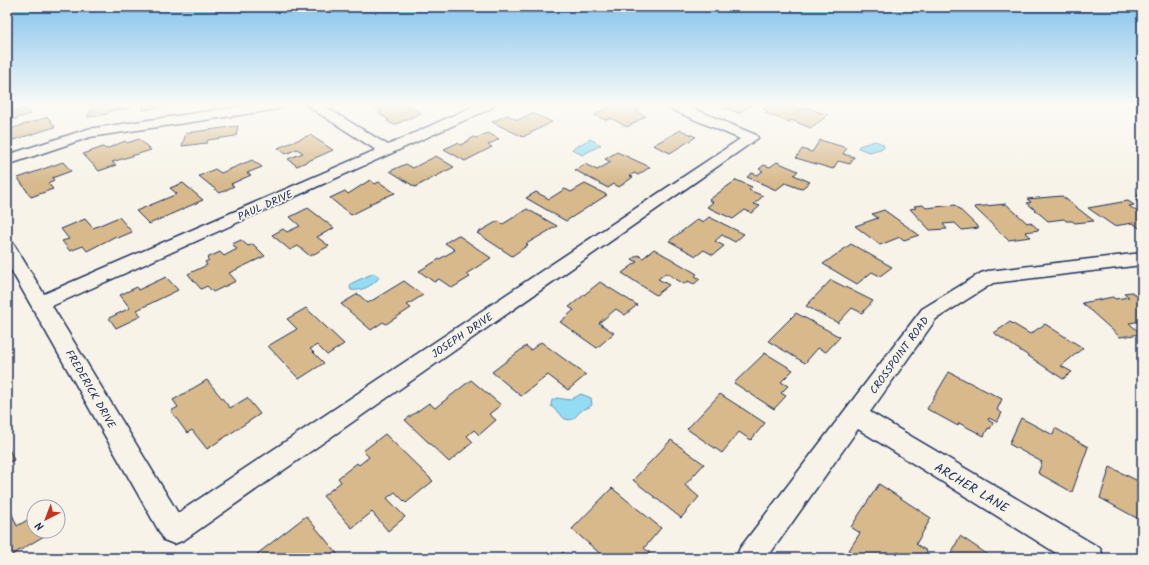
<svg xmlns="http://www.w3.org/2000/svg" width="1149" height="565" viewBox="0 0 1149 565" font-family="Kalam,sans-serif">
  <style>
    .water { fill: #93dcf4; stroke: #6397b8 }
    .building { fill: #d7b98b; stroke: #1b2f5e }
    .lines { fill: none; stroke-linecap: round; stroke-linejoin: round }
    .minor-casing { stroke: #1b2f5e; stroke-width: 3 }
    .minor { fill: #f7f3e8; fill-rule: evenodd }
    .labels { text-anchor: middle; stroke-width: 3.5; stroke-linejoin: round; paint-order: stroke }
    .street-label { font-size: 11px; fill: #1b2f5e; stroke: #f7f3e8 }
    .near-street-label { font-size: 13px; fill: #1b2f5e; stroke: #f7f3e8 }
  </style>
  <rect width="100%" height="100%" fill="#f7f3e8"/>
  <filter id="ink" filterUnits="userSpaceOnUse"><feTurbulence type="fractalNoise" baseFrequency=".025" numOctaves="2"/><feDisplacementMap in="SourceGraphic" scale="8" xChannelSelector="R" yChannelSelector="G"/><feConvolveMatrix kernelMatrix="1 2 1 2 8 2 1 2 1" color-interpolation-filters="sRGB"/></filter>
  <g filter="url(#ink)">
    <path class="water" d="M590,139l11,6 -19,10 -10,-6z
      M875,141l8,3 1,4 -15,4 -11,-4 1,-2z
      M374,273l5,4c-4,8 -19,15 -28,13l-1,-4 2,-3z
      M581,394l10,4 1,7c-4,4 -8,3 -11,6 -6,5 -7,11 -16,8l-14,-13 1,-6 5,-2 13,2z"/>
    <path class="building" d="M7,105h5l4,6 9,-3 5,6 -23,8z
      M94,105h38l-1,3 -22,3 -2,3 -20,3z
      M144,105h28l-30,5z
      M366,105h41l14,8 -27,12 -7,-4 2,-1 -11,-7 4,-2z
      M613,105h7l8,3 3,-2 9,4 -4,2 10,4 -19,11 -16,-9 -5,2 -12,-5z
      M723,105h28l-12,8 -15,-5 2,-2z
      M769,105h19l12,5 4,-3 24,8 -17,13 -20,-8 -2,2 -24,-9 3,-2 -5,-2z
      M532,113l20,9 -29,15 -31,-15 15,-7 11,5z
      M48,117l7,10 -48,15v-12z
      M238,126l-2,10 -28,4 -1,3 -25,3 4,-13z
      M681,130l15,7 -26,16 -17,-8z
      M488,133l11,6 -11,6 4,2 -27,14 -21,-12 13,-6 4,2 13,-8 2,1z
      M310,135l23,15 -36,16 -9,-7 15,-6 -6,-4 -11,5 -8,-6z
      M139,139l12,11 -39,12 4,3 -17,6 -16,-17 20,-7 3,2 19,-8 2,2z
      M820,140l27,8 -4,6 11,3 -4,7 -12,-3 -5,8 -37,-11 6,-9 10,3z
      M617,152l33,15 -12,8 -4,-2 -4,3 3,1 -14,10 -5,-3 -6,4 -33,-18 10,-6 12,6 14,-8 -6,-3z
      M436,156l18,11 -39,20 -25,-16 16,-7 7,4z
      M252,160l10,7 -15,6 4,2 -20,9 3,2 -14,7 -21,-17 16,-7 6,4z
      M63,162l8,9 -19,7 2,2 -6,3 5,6 -22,8 -13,-19z
      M777,162l21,9 -4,4 16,7 -9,7 -16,-6 -9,7 -29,-13 5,-4 5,2 6,-4 -4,-2 5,-4 6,2z
      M370,180l5,4 4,-2 16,11 -26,11 2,1 -20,10 -21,-17 15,-7 3,3z
      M736,180l16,7 -3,3 14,6 -9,8 6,2 -8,7 -7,-3 -12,9 -26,-12 6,-5 -4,-2z
      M183,183l20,17 -54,24 -13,-13 41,-17 -7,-6z
      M585,184l22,11 -41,26 -40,-23 10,-6 13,7 16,-10 6,3z
      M1142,193v11l-7,-4 6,-2 -4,-3z
      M1062,196l32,25 -19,2 -3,-2h-6l-2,-2 -16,2 -21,-18 4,-1 -4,-3z
      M1128,201l6,4 -5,1 13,9v12l-3,1 -6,-5 -19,3 -26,-18z
      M1006,204l21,19 3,-1 9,8 -14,2 6,5 -23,3 -34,-33z
      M923,205l3,3 29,-3 24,23 -17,2 -7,-7 -12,1 4,5 -17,1 -20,-21 6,-1 -2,-2z
      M308,208l26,20 -17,9 12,9 -19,10 -12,-10 -8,4 -18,-15 11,-6 4,3 13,-6 -10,-9z
      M527,209l30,17 -31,18 2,1 -16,11 -35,-23 21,-12 5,3z
      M884,210l35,25 -15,5 -4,-3 -20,8 -25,-19 23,-8 -6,-4z
      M119,217l13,15 -14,6 -2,-2 -29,15 -4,-5 -13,5 -8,-10 7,-2 -8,-10 24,-10 8,9z
      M709,217l35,17 -9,8 -13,-7 -7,6 9,5 -11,9 -9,-5 -8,6 -27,-15 29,-22 5,3z
      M458,235l33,23 -25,16 4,3 -18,11 -13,-9 -5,3 -15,-11 36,-21 -10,-7z
      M241,240l7,6 5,-2 12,12 -36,17 7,8 -23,11 -6,-6 -6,3 -13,-15 19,-9 -2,-3 4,-2 -2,-2 13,-6 4,4 13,-7 -5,-5z
      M851,244l41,23 -12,9 -8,-4 -15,12 -34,-20z
      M654,249l43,25 -2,2 5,3 -6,5 -6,-3 -4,3 -18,-11 -8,6 11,6 -13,10 -34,-22 15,-11 -5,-3 6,-4 5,3z
      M166,277l12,13 -41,20 4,6 -25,12 -7,-10 21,-10 -10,-13 17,-8 1,3z
      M831,280l42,21 -11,12 -10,-5 -14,15 -32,-17z
      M404,281l19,14 -16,10 4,3 -25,16 -3,-2 -12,8 -30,-26 17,-10 10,9z
      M600,282l37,23 -12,10 -9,-6 -17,14 15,10 -17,15 -37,-26 14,-12 -5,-3z
      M1132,292l10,8v21l-13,2 12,11 -21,3 -38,-34 31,-6 2,2 14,-2 -5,-4z
      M306,308l38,36 -17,11 -10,-10 -7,4 14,14 -25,16 -31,-33 29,-17 -10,-10z
      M796,313l44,24 -14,15 -8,-4 -13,15 -37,-22z
      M1010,322l20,12 15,-10 38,24 -22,18 11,6 -9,7 -69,-46z
      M541,342l45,33 -18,15 -20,-15 -27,21 -29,-24 34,-26 5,4z
      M765,353l28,17 -12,12 7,4 -7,7 5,3 -12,13 -40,-26z
      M949,372l53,27 -5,11 5,3 -5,9 -8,-4 -1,2 5,3 -3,6 -2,-1 -4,8 -25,-13 -1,3 -31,-17z
      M207,380l23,28 17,-10 13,16 -53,35 -15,-19 -5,3 -16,-22 7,-4 -5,-7z
      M471,380l30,25 -12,9 7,6 -17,15 -5,-5 -7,6 6,6 -24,20 -44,-42 24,-17 6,5z
      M720,394l45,29 -14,17 -12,-8 -17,21 -35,-24z
      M1021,418l32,17 2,-7 33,19 -16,45 -34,-19 4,-11 -33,-18z
      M385,434l48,47 -27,22 -11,-11 -8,6 18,19 -17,14 -16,-19 -20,16 -29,-32 18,-14 -3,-4 19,-15 2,2 10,-8 -6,-6z
      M671,440l33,24 -19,21 14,12 -18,21 -48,-38z
      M7,445l7,15 -7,3z
      M1110,467l32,16v38l-42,-23z
      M879,484l52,34 -15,26 11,7 -4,7h-17l-8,-6 -3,6h-45l-4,-3 14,-22 -9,-6z
      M612,488l49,40 -17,20 6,5 -4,5h-41l-33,-29z
      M10,509l7,17 17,-10v15h14l1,2 -42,25v-48z
      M306,516l34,41 -1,1h-87z
      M960,536l33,22h-44z
      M563,552l6,6h-12z"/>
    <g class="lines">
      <g class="minor-casing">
        <path id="minor" d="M251,105h35l-7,4 -189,28 -83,28v-10l81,-26z
          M306,105h16l66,40 88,-40h18l-2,3 -440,198 126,207 562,-374 -72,-31 -2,-3h19l71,30 2,3 -574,402 -10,4 -10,-4 -157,-277v-22l6,2 31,51 332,-144z
          M1142,253v12l-149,18 -57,36 -66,93 230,136 4,10h-40l-206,-129 -91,129h-31l4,-10 182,-239 59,-36 7,-2z"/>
      </g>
      <use href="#minor" class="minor"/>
    </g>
  </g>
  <linearGradient id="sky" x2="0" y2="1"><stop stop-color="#86c4ed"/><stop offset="0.57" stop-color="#fbfaf5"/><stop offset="1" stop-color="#fbfaf5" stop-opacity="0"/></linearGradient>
  <rect width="1149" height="184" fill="url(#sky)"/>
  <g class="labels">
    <g class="street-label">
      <text transform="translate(265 205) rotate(-24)" y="4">PAUL DRIVE</text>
      <text transform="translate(462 335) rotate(-34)" y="4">JOSEPH DRIVE</text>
      <text transform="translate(899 355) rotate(-54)" y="4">CROSSPOINT ROAD</text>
      <text transform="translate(91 389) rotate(60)" y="4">FREDERICK DRIVE</text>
    </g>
    <g class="near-street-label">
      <text transform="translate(972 487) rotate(31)" y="5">ARCHER LANE</text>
    </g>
  </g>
  <rect width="1149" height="565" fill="none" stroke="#f7f3e8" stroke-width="24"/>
  <rect x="12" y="12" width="1125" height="541" fill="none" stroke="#1b2f5e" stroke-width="1.5" filter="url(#ink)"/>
  <g transform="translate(46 519) rotate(222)"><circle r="19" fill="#f7f3e8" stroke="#9fa5b1"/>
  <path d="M0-3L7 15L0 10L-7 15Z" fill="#c8321e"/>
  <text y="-6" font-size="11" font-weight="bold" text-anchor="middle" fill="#1b2f5e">N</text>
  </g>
</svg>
